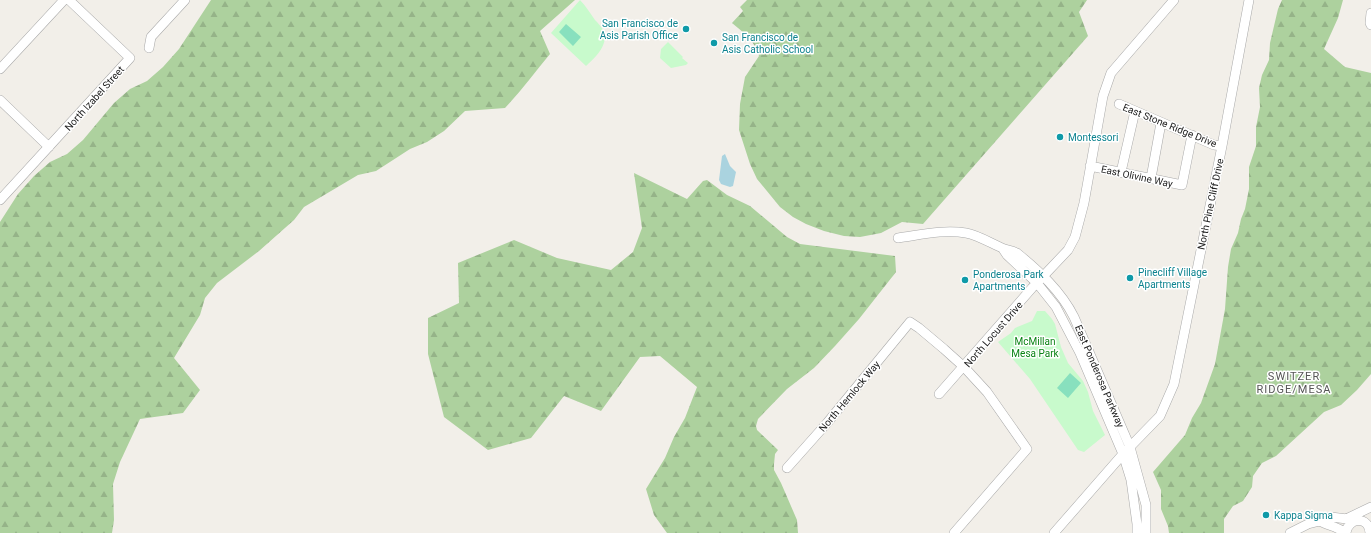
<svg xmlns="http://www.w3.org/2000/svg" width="1371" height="533" viewBox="0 0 1371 533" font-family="Roboto,sans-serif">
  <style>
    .forest { fill: url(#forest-firs) }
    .park { fill: #c8facc }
    .pitch { fill: #88e0be }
    .water { fill: #aad3df }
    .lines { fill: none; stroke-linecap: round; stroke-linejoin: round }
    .minor-casing { stroke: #a9a9a9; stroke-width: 10 }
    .minor { stroke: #fff; stroke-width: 9 }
    .culture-dot { fill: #0f9aa8; stroke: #fff; stroke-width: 1.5 }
    .labels { text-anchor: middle; stroke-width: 3; stroke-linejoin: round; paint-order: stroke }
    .culture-label { font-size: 10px; fill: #0d838f; stroke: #fff; text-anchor: start }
    .street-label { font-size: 10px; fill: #222; stroke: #fff }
    .park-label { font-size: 10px; fill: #0c8416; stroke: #fff }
    .neighbourhood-label { font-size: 11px; letter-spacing: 1px; fill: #555; stroke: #fff }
  </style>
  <defs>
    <pattern id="forest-firs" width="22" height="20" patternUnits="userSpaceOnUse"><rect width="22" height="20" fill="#add19e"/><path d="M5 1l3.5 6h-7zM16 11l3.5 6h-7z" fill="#95b388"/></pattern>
  </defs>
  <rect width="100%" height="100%" fill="#f2efe9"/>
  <path class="forest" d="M211,0h364l-35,31 10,23c-15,18 -29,37 -45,54l-40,3 -21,20 -17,11 -17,7 -34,22 -18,4 -54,32 -10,13 -35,31 -42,32 -12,15 -5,17 -26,43 26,32 -17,23 -43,6 -20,43 -7,22 1,36 -2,13h-112v-311l18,-28 16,-18 16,-14 17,-8 16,-14 31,-37 16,-14 17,-8 16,-14 16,-18z
    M747,0h340l-8,12 9,24 -165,188 -21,-2 -21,11 -21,4 -16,-1 -20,-5 -18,-7 -13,-7 -13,-10 -23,-28 -7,-15 -11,-34 1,-26 5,-27 14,-21c-3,-14 -16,-24 -27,-33l11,-12 -3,-4z
    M1282,0h61l-5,18 -14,31 21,18 26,6v301l-14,16 -16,15 -17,7 -48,44 -14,7 -9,13 -1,11 -9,14 -10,5 -9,13v14h-55l-1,-7 -7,-17v-19l-8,-18 32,-37 7,-17 9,-15 14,-39 10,-55 3,-42 3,-18 7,-16 3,-14 4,-10 4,-20v-22l7,-21v-19l4,-20 -1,-19 3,-13 7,-15 1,-17 8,-34z
    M634,173l53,26 16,-18 4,-1 20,15 23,11 37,31 13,7 95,12 1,16 -37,47 -24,27 -21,22 -27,21 -29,30 -2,7 1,4 21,20 -3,4 -1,10v6l7,13 16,37 1,13h-131l-13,-18 -8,-26 19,-31 9,-21 11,-19 12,-31 -37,-31 -20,1 -39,54 -37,-15 -33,42 -43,12 -44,-33 -16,-63v-36l31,-15 -1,-40 56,-23 43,18 54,12 22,-18 9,-24z"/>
  <path class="park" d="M580,0c6,6 10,13 15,20 3,3 6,6 8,10 7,14 -8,28 -17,36l-35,-33z
    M668,42l15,15 -1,1 6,5 -2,2 -15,3 -11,-10 1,-9z
    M1037,311h8l7,8 3,5 6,23 7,16 15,18 5,11 5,19 12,24 -21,17 -6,-2 -48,-71 -32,-37 13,-9 4,-5 17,-7z"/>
  <path class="pitch" d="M566,24l15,13 -8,9 -14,-14z
    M1070,373l11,10 -13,15 -11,-10z"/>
  <path class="water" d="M725,154l5,12 6,6 -3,14 -3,1 -9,-3 -2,-4 3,-24z"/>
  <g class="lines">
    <g class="minor-casing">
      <path id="minor" d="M1371,13l-1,10 1,2
        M149,48l2,-11 34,-37
        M0,69l64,-69
        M0,100l49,47
        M1119,104l95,41 8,1
        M1090,166l92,19 10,-50
        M1121,172l14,-61
        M1151,178l10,-55
        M0,200l130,-142 -61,-58
        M898,238c22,-3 46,-9 68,-5 11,2 23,9 34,14 5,3 11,3 17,6 22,18 44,38 57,64l56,130 16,58v28
        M1003,249l4,6 30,28 19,24 24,46 43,101 8,26 6,44v9
        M939,394l93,-106 36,-38 7,-13 9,-34 19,-107 8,-23 63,-73
        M787,468l40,-45 83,-101 9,6 25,21 20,18 23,25 40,57 -73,84
        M1346,519l25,-12
        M1320,521c8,5 17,5 25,12
        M1054,533l69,-79 37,-38 14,-32 48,-238 27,-146
        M1290,533l18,-9 12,-3 3,-3 8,-1 24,3
        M1346,533c2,-16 23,-17 24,0"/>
    </g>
    <use href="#minor" class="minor"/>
  </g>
  <g class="culture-dot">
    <circle cx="686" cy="29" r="4"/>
    <circle cx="714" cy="43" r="4"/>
    <circle cx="1060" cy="137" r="4"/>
    <circle cx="1130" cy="278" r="4"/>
    <circle cx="965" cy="280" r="4"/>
    <circle cx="1266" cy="515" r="4"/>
  </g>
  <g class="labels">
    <g class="culture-label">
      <text x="678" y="27" text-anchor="end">San Francisco de<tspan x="678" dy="12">Asis Parish Office</tspan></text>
      <text x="722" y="41">San Francisco de<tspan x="722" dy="12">Asis Catholic School</tspan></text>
      <text x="1068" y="141">Montessori</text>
      <text x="1138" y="276">Pinecliff Village<tspan x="1138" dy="12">Apartments</tspan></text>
      <text x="973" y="278">Ponderosa Park<tspan x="973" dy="12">Apartments</tspan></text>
      <text x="1274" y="519">Kappa Sigma</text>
    </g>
    <g class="street-label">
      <text transform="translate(94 98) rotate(-48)" y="4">North Izabel Street</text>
      <text transform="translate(1170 125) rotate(22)" y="4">East Stone Ridge Drive</text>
      <text transform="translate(1137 176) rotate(12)" y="4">East Olivine Way</text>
      <text transform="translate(1210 204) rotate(-78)" y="4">North Pine Cliff Drive</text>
      <text transform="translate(993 334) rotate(-49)" y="4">North Locust Drive</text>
      <text transform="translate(1100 376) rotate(67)" y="4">East Ponderosa Parkway</text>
      <text transform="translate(849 396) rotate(-50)" y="4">North Hemlock Way</text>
    </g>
    <g class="park-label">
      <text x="1035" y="345">McMillan<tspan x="1035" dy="12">Mesa Park</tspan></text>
    </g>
    <g class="neighbourhood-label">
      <text x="1294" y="380">SWITZER<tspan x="1294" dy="13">RIDGE/MESA</tspan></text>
    </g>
  </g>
</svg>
